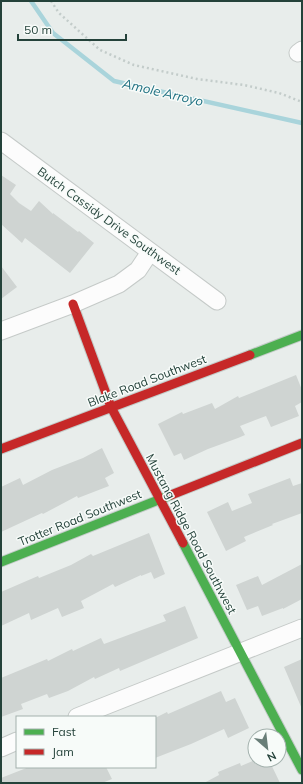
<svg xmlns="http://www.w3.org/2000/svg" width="303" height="784" viewBox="0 0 303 784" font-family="Mulish,sans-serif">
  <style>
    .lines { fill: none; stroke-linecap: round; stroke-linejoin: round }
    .stream { stroke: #a9d4db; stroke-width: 4.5 }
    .building { fill: #cfd4d2 }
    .street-casing { stroke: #c5cac8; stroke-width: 19 }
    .fast-casing { stroke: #c3cbc8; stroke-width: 11 }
    .jam-casing { stroke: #c3cbc8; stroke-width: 11 }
    .path { stroke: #c3ccca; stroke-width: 2.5; stroke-dasharray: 2 3; stroke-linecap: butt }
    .street { stroke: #fcfcfc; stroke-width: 17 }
    .fast { stroke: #4caf50; stroke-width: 9 }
    .jam { stroke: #c62828; stroke-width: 9 }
    .labels { text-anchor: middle; stroke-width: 3; stroke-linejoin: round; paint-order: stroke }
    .street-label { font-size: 12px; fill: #24423a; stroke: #f7fbf9 }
    .water-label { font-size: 13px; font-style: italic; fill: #1c6f80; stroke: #f7fbf9 }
  </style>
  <rect width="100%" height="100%" fill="#e8edeb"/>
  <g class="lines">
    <path class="stream" d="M31,1l22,32 61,48 188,42"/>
  </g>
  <path class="building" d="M1,175l15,10 -6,9 9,9 12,8 8,-10 14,13v-1l25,19 1,-1 15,12 -24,30 -45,-35 -3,5 -21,-19z
    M1,266l16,21 -16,12z
    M296,375l6,15v12l-7,4 4,10 -28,11 -5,-11 -26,10 5,9 -7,3 -30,11 -24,11 -3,-7 -7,3 -16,-32 24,-12 1,2 29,-11 3,6 23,-13 1,2z
    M102,448l12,25 -9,5 4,8 -31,12 -1,-2 -34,18 -1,-1 -41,19v-45l19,-9 3,7 29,-15 31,-12z
    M290,478l3,8 9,-3v30l-30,11 1,1 -29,12 2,4 -20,10 -19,-39 21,-10 4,9 20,-8 -4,-9z
    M149,533l16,41 -11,5 -3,-7 -10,4v-1l-26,12 -2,-3 -32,17 3,7 -22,9 -4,-9 -27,12 -2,-7 -28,13v-34l37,-16 1,2 32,-13 20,-11 2,2z
    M302,564v35l-19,10v-1l-21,8 -4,-10 -11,4 -11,-25 22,-9 4,9z
    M185,606l13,32 -78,33 -1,-3 -24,11 -1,-2 -26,14 -19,7 -2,-4 -26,10 2,5 -22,8v-39l46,-19 1,2 24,-12 1,2 28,-13 3,6 62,-23 -3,-6z
    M302,659v50l-18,-42z
    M221,691l5,11 9,-4 14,30 -21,10 -4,-9 -33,15 -36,14v-40l12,-6 1,2z
    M255,760h14l11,23h-76l15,-8 -1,-3 22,-9 1,3z
    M29,767h77l6,12 -10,4h-101v-5z"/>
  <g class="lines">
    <g class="street-casing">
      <path id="street" d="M298,53l4,-3
        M1,141l216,160
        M1,331l72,-27 46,-20 19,-14 12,-18
        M77,717l225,-89
        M1,748l16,-7"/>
    </g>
    <g class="fast-casing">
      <path id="fast" d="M250,355l52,-20
        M183,543l119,227
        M1,562l170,-67"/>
    </g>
    <g class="jam-casing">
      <path id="jam" d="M73,304l38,103 72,136
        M1,449l249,-94
        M171,495l131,-52"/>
    </g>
    <path class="path" d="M51,1l8,12 41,37 34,15 63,14 47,6 35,8 23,9"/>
    <use href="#street" class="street"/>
    <use href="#fast" class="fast"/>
    <use href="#jam" class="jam"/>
  </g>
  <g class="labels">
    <g class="street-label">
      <text transform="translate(109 221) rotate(36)" y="4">Butch Cassidy Drive Southwest</text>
      <text transform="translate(147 381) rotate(-21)" y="4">Blake Road Southwest</text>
      <text transform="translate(80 518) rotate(-22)" y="4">Trotter Road Southwest</text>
      <text transform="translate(191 534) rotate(62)" y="4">Mustang Ridge Road Southwest</text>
    </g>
    <g class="water-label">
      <text transform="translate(163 92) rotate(13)" y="5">Amole Arroyo</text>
    </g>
  </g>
  <rect width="303" height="784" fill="none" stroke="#24423a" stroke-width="4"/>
  <rect x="16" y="716" width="140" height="52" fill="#f7fbf9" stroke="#a3b1ad"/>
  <rect x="24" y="729" width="20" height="6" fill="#4caf50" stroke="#a3b1ad"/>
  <text x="52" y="736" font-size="12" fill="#24423a">Fast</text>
  <rect x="24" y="749" width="20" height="6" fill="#c62828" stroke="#a3b1ad"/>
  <text x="52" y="756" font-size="12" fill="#24423a">Jam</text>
  <g transform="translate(267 748) rotate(152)"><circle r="19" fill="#f7fbf9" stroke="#a3b1ad"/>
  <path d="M0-3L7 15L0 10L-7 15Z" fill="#697e78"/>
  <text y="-6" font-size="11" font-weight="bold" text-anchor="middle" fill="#24423a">N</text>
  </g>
  <path d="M18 34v6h108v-6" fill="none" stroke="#24423a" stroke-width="2"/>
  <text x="24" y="34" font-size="12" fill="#24423a" stroke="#f7fbf9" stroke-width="3" paint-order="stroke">50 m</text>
</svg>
